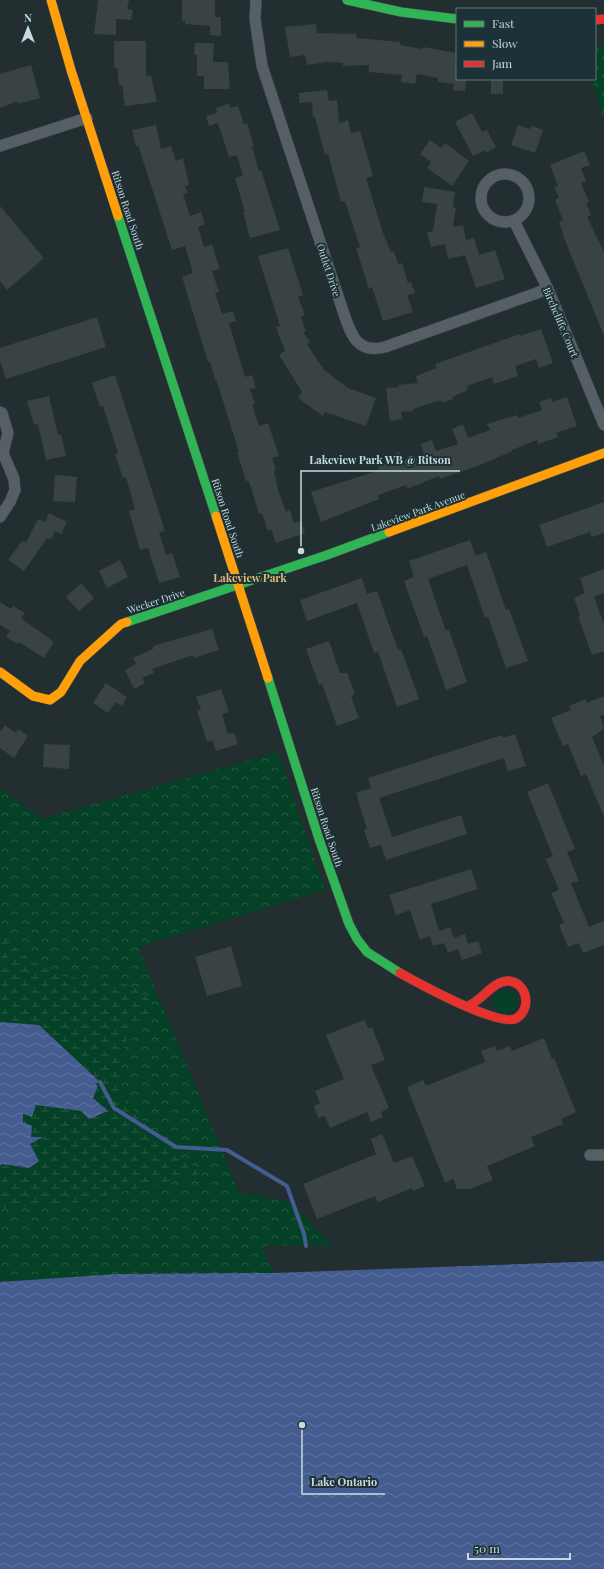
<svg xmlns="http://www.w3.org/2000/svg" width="604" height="1569" viewBox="0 0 604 1569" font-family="'Playfair Display',serif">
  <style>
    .green { fill: #054126 }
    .forest { fill: url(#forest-crowns) }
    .wetland { fill: url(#wetland-marsh) }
    .water { fill: url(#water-waves) }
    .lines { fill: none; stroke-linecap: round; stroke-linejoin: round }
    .stream { stroke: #445c8f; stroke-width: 4 }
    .building { fill: #394343 }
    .street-casing { stroke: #3e494b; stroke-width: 12 }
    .fast-casing { stroke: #3e494b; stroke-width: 10 }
    .slow-casing { stroke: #3e494b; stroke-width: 10 }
    .jam-casing { stroke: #3e494b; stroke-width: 10 }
    .street { stroke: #555f65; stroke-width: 11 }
    .fast { stroke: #30b455; stroke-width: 9 }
    .slow { stroke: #ff9f0a; stroke-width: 9 }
    .jam { stroke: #e5322d; stroke-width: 9 }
    .labels { text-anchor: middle; stroke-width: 4; stroke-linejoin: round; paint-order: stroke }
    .street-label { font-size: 10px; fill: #ccd9dc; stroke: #1c3236 }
    .neighbourhood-label { font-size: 11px; font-weight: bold; fill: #e6b574; stroke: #1c3236 }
    .leader { fill: none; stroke: #ccd9dc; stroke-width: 1.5 }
    .callout-dot { fill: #ccd9dc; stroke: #1c3236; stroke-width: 1.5 }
    .callout-label { font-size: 11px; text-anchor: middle; font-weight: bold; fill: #ccd9dc; stroke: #1c3236; stroke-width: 4; stroke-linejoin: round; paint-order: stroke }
  </style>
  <defs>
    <pattern id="forest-crowns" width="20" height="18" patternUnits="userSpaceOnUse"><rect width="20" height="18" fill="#054126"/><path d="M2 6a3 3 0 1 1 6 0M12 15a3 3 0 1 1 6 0" fill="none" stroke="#285c45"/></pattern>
    <pattern id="wetland-marsh" width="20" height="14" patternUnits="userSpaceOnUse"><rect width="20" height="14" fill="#054126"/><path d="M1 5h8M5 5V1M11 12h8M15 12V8" fill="none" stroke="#285c45"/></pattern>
    <pattern id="water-waves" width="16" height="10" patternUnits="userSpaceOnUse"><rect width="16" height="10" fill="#445c8f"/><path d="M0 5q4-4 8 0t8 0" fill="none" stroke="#5e739e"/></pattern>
  </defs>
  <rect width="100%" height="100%" fill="#222e30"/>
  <path class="green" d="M493 1002a12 12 0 1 1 24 0a12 12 0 1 1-24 0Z"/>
  <path class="forest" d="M604,46v73l-13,-40h4v-32z
    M278,752l47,138 -187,57 101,245 52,10 41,43 -70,1 11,27 -157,1 -116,8v-493l42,30z"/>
  <path class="wetland" d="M0,934l33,28 29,14 68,9 19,13 1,13 -20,19 -9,27v39l43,50 40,27 -125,29 -79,6v-69l41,-2h-15l-3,-5 -1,-33 49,-8 29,-9 -61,-57 -39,-3z"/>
  <path class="water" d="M0,1022l39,3 61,57 -5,2 3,2 -5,12 15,13 -19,8 -8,-8 -45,-6 -4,12 -9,-3v8l9,4 -1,11h12l-13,7 9,17 -10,7 -26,-4 -3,1z
    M604,1261v308h-604v-287l116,-8 157,-1z"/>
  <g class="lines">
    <path class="stream" d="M100,1082l14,26 62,39 51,3 60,36 17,48 2,12"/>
  </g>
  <path class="building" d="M98,0h31l-2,9 6,1 -2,10 -15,-1v16l-22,-1z
    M182,0h33v17h6v19l-11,-1v-9l-25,-2v-3h-3z
    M316,24l1,9 39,1 1,4 43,4v3l22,4 1,-2 33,6 -1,10h2v16h9l-1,12 -12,-1 1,-6 -16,-2v-4l-21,-4 -2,10 -14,-2 1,-7 -33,-3v-7l-26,1v-3l-16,-1 -20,3 -2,-10 -15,2 -5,-30z
    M114,41h32v35l5,-1 6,27 -32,4 -3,-21h-3l-2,-17h-3z
    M195,43h19l-1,19h15l2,27h-26v-13h-7v-21h-3z
    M31,65l9,33 -22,6 -1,-3 -17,7v-34z
    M491,79h12v15h-12z
    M327,90l2,11 8,-1 2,23 9,-3 3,13 9,-2 13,45 -7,2 17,55 8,19 3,-1 4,13 4,-1 6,20 3,-1 4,11 -8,2 6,17 -30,9 -11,-34 -3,2 -13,-41 4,-1 -15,-46 -4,1 -13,-48 -3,1 -10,-38h-2l-1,-15 -13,1v-10z
    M230,103v5l8,-2 6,18 3,-1 7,23 -2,1 7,24 2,-1 19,60 -30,8 -7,-26h2l-10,-34 8,-2 -6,-21 -8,2 -11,-34 -9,3 -3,-10 11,-3 -1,-5z
    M472,113l10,19 5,-2 9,17 -10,6 -1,-3 -12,6 -18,-34z
    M156,125l5,24 10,-3 5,15 7,-3 6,27 -4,1 3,7 -5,1 7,22 11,-4 4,12 -7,3 6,20 8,-3 4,13 4,12 -8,2 7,21 -4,1 7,21 11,-3 3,10 -7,2 16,54 7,-2 4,13 -6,1 5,15h-3l7,22 9,-3 11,33 -7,2 4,12 -2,1 4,19 8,22 4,-2 4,13 7,-2 4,12 -29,10 -5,-14 -3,2 -6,-18 -3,1 -10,-33h-3l-9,-29h2l-23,-73 -1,1 -5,-19 -2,1 -26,-85 11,-4 -8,-27 -13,4 -34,-105 -2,1 -4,-16z
    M518,125l12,4 2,-3 11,4 -8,23 -24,-8z
    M430,140l11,8 4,-5 24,18 -17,25 -25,-18 4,-6 -11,-8z
    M584,151l6,14 -9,3 5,13 -5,2 8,19 -3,1 5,12 -4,2 17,35v84l-42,-103h1l-4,-11 4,-2 -8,-20 4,-2 -5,-11 4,-1 -8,-21z
    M424,187l31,5 -2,15 3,1 -3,19 10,-2 3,15 8,-2 5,17 16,-5 10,29 -29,9 -11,-33 -17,4 -3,-15 -14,3 -4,-14 6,-2 4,-27 -15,-2z
    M0,206l44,52 -37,32 -7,-9z
    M288,248l15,47 -5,2 7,18 -4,2 5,14 -3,1 7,10 -3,2 17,26 24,18 28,10 -10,28 -41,-14 -2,4 -25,-18 4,-6 -23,-37 6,-4 -9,-24 4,-1 -22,-70z
    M97,317l9,30 -100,32 -6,-18v-13z
    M541,329l12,34 -14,5 -3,-9 -21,7 3,10 -24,8 -2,-7 -25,9 1,4 -16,7 1,2 -11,4 -1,-3 -28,9v2l-12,1 1,7 -12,2 -4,-33 13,-1 -1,-2 20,-2 -2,-7 21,-8 -2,-4 85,-30v2z
    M115,375l50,156 -6,1 7,23 6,-2 8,24 -21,6 -11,-35 -8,2 -11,-39 6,-2 -9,-32 -3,1 -8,-24 3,-1 -15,-47 -3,1 -8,-24z
    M49,396l9,39 3,-1 5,22 -20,4 -8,-36 -4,1 -7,-24z
    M567,397l10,29 -21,7 2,4 -20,7 -1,-4 -25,10v1l-32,14 -40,14 -1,-3 -32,13 -1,-4 -28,10 1,4 -58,23 -10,-30 69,-22 -2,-4 12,-4 -2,-6 12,-4 3,10 21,-8 -3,-10 11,-4 4,11 22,-7 -6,-15 11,-5 5,14 22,-8 -3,-6 30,-9 1,3 24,-8 -3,-8 12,-4 1,4z
    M55,475l22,2 -2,25 -22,-1z
    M604,502v31l-12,4 -2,-5 -43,15 -8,-22z
    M49,513l18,9 -6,12 -6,-3 -4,8 -4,-1 -23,33 -16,-11 14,-19 4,2 12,-24 7,3z
    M470,540l6,16 10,-4 20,58 3,-1 19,52 -22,7 -18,-52 -3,2 -18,-53 -39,14 18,52 3,-1 18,52 -21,8 -19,-54 -3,1 -20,-56 10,-4 -5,-16z
    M120,560l8,17 -21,11 -8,-17z
    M604,569v24l-10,4 10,27v27l-12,4 -14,-39 2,-1 -6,-17 11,-5 -5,-15z
    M362,578l5,16 10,-3 21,59 3,-1 18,50 -22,8 -19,-55 -4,1 -17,-50 -50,18 -7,-21z
    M81,583l13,15 -15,13 -13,-14z
    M0,602l11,7 2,-3 12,7 -4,5 33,24 -10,16 -25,-16 -1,2 -12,-7 4,-6 -10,-6z
    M212,629l7,21 -25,8 -1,-3 -41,14 2,4 -12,5 3,5 -11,6 -9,-19 11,-6 -3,-6 20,-9v-3z
    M329,641l11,32h7l8,21 -4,2 8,22 -22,8 -15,-42 -3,1 -13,-36z
    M106,683l21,14 -5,9 -6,-4 -8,11 -15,-10z
    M221,689l8,23 -7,2 6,20 6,-1 4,11 -22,7 -4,-11 -5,2 -10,-31 4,-1 -5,-13z
    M604,696v19l-4,1 4,13 -12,8 12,29v51l-18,-43 -5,2 -13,-32 -5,2 -12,-28 20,-8 -2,-4 17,-7 1,4z
    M5,725l11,8 2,-4 10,7 -14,22 -14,-10v-16z
    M515,734l11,32 -18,5 -4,-13 -125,40 13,39 69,-22 6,19 -81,26 -5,-15 -11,3 -6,-18 3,-1 -11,-36 15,-5 -3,-10 134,-43 1,3z
    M44,744l26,1 -1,24 -26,-2z
    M548,783l27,66 -8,3 12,29 -8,2 18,44 15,-6v24l-21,8 -4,-10 -11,4 -9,-22 5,-2 -13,-30 8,-3 -13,-31 7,-3 -26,-64z
    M471,869l7,20 -47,15 8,27 11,-4 4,11 11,-4 3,10 10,-3 4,12 -20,7 -4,-11 -10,4 -4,-10 -11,3 -3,-10 -10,4 -10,-30 -14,5 -7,-20z
    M231,946l11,40 -35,10 -12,-39z
    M364,1020l4,8 4,-1 13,33 -14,5 18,43 -8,4 2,5 -12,5 -4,-10 -37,16 -5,-12 -7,2 -4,-12 6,-3 -5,-12 29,-12 -18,-44z
    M544,1038l8,21 2,-1 22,54 -15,7 2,5 -32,13 4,9 -48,20 6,14 -23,9h-13l-4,-10 -8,4 -38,-96 16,-7 3,6 59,-24 -4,-11 14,-5 2,5 13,-5 2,5z
    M382,1134l12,29 18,-7 13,30 -12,5 -1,-3 -34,14 -3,-6 -58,23 -14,-35 73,-30 -5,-15z"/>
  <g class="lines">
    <g class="street-casing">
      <path id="street" d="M256,0l-1,19 7,47 80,242c8,23 13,47 43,39l163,-58
        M0,146l87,-28
        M481 198a24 24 0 1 1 48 0a24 24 0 1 1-48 0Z
        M514,221l34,68 56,136
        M0,412l2,1 6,20 -5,20 11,26 1,11 -5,12 -10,15
        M590,1155h14"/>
    </g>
    <g class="fast-casing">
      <path id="fast" d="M347,0l54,12 56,7
        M118,216l98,300
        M127,622l200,-67 62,-23
        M268,678l51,161 30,85 8,15 10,13 33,21"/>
    </g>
    <g class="slow-casing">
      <path id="slow" d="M51,0l20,70 47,146
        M216,516l52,162
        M389,532l215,-79
        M0,672l33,24 17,4 11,-8 19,-31 41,-37 6,-2"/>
    </g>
    <g class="jam-casing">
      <path id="jam" d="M595,20l9,-1
        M400,973c18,10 101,56 117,45 15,-10 10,-35 -8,-37 -16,-1 -27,20 -41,25"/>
    </g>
    <use href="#street" class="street"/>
    <use href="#fast" class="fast"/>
    <use href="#slow" class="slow"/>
    <use href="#jam" class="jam"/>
  </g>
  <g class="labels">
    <g class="street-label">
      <text transform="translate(128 210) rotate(72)" y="4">Ritson Road South</text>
      <text transform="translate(329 270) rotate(72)" y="4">Outlet Drive</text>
      <text transform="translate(561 322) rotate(67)" y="4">Birchcliffe Court</text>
      <text transform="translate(418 511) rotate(-20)" y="4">Lakeview Park Avenue</text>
      <text transform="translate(228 518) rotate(72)" y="4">Ritson Road South</text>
      <text transform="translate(156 601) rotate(-18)" y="4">Wecker Drive</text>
      <text transform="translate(327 827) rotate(72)" y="4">Ritson Road South</text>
    </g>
    <g class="neighbourhood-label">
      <text x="250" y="582">Lakeview Park</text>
    </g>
  </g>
  <path class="leader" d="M301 551L301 471H460M302 1425L302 1494H385"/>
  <g class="callout-dot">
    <circle cx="301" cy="551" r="4"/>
    <circle cx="302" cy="1425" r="4"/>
  </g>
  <g class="callout-label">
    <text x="380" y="464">Lakeview Park WB @ Ritson</text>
    <text x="344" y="1486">Lake Ontario</text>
  </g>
  <rect x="456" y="8" width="140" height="72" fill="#1c3236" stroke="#627578"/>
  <rect x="464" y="21" width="20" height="6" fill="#30b455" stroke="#627578"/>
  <text x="492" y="28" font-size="12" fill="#ccd9dc">Fast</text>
  <rect x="464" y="41" width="20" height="6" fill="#ff9f0a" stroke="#627578"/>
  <text x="492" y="48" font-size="12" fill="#ccd9dc">Slow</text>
  <rect x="464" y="61" width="20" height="6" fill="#e5322d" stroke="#627578"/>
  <text x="492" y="68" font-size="12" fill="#ccd9dc">Jam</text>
  <g transform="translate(28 28)" stroke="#1c3236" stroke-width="3" paint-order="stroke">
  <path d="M0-3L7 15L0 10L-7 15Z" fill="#ccd9dc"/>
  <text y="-6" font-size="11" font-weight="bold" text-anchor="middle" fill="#ccd9dc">N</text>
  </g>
  <path d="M468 1553v6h102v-6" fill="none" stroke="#ccd9dc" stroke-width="2"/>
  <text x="474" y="1553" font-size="12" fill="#ccd9dc" stroke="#1c3236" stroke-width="3" paint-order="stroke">50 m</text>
</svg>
